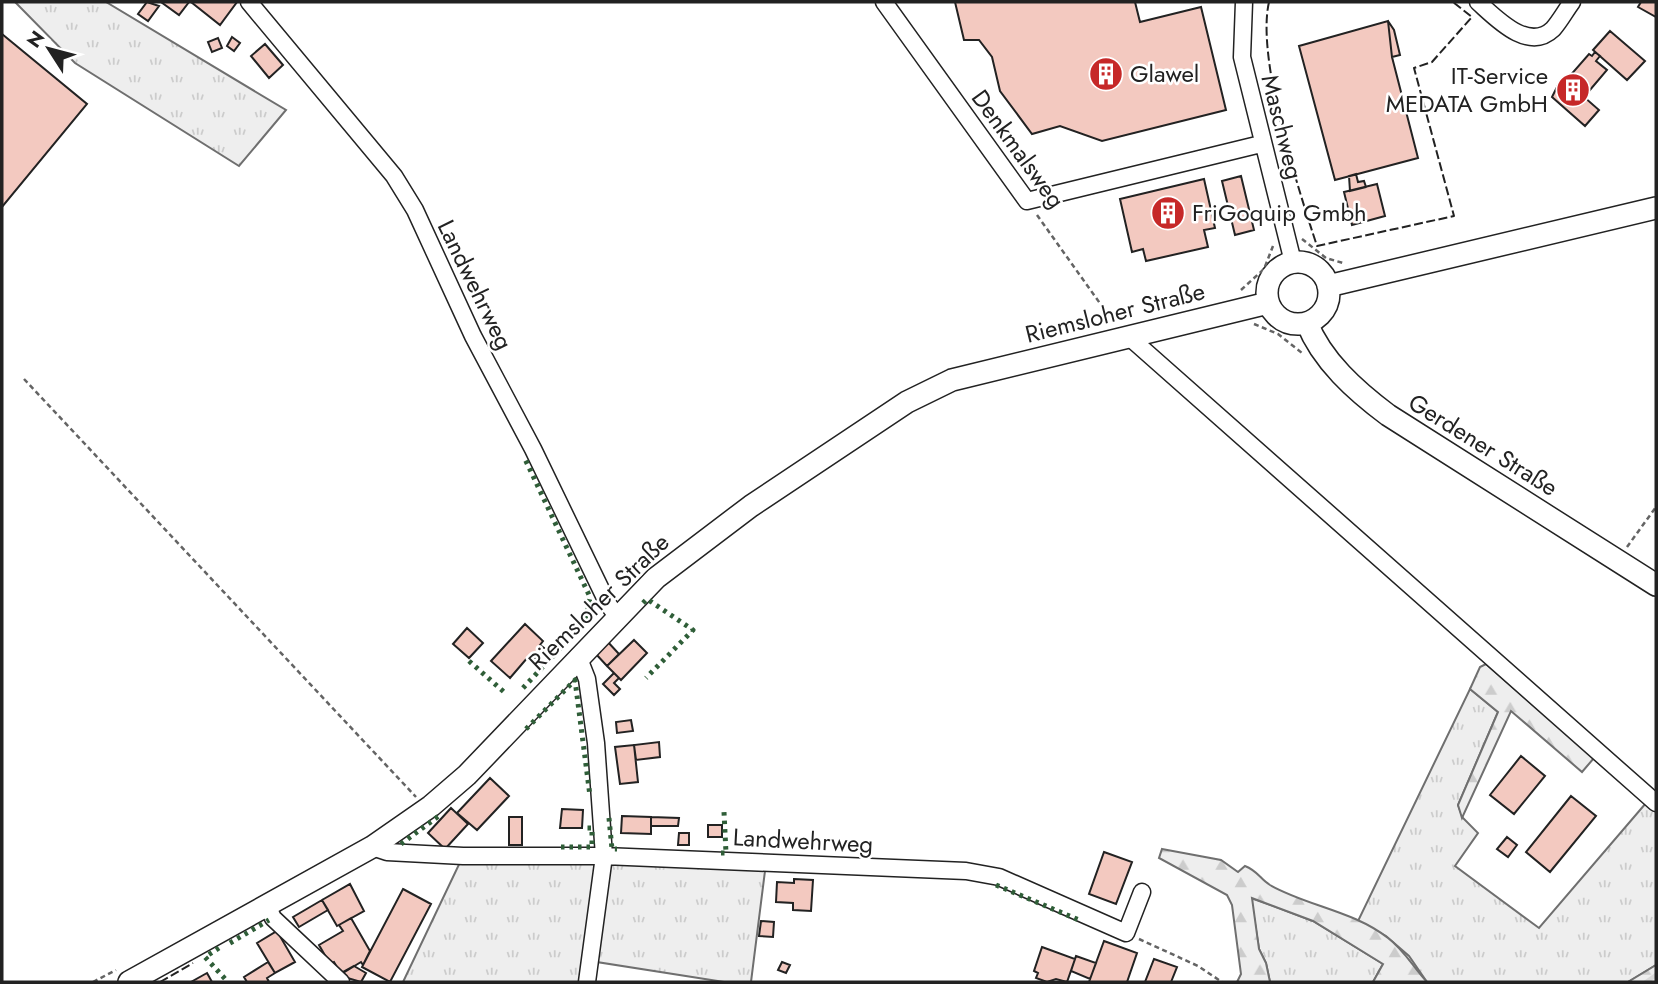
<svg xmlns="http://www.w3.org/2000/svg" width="1658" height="984" viewBox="0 0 1658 984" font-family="Jost,sans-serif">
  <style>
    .grass { fill: url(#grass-tufts); stroke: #6f6f6f; stroke-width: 2 }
    .forest { fill: url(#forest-firs); stroke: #6f6f6f; stroke-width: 2 }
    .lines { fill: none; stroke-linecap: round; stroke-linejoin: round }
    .stream { stroke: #d9d9d9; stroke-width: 4.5 }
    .building { fill: #f3c9c0; stroke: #222; stroke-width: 2 }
    .minor-casing { stroke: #222; stroke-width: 19 }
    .major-casing { stroke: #222; stroke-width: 24 }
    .path { stroke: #646464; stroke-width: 2.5; stroke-dasharray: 5 3.5; stroke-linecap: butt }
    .minor { stroke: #fff; stroke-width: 16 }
    .major { stroke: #fff; stroke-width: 21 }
    .hedge { stroke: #2f5e38; stroke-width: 5; stroke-dasharray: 3.5 5; stroke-linecap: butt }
    .fence { stroke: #222; stroke-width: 2; stroke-dasharray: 9 3.5; stroke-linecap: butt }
    .labels { text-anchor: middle; stroke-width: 5; stroke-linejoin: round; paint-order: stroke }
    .poi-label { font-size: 24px; fill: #222; stroke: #fff; text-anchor: start }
    .street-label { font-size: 24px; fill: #222; stroke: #fff }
  </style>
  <defs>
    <pattern id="grass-tufts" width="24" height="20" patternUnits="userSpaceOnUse" patternTransform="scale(1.75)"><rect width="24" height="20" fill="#eee"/><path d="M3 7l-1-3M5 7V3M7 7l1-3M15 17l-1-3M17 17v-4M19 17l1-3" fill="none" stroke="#ccc"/></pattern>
    <pattern id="forest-firs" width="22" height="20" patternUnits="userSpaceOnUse" patternTransform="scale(1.75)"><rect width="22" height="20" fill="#eee"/><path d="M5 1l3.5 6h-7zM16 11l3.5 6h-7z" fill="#ccc"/></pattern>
  </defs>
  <rect width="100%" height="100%" fill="#fff"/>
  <path class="grass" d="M15,2h91l180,108 -47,56 -164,-103z
    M1470,689l28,23 -40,93 5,13 15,15 -23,33 84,62 107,-125 10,9v153l-28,17h-201l-18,-26 -23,-20 -28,-15z
    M463,856l303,7 -15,119h-27l-134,-21 -3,21h-184z
    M1251,898l62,23 70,43 -10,18h-103l-4,-19 -7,-14z"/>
  <path class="forest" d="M1486,664l108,94 -12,14 -71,-61 -49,107 -4,-13 40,-93 -28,-23 10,-22z
    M1162,849l59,11 17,12 7,-6c13,5 15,13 25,19 37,21 84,26 118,53 17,13 25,29 39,44h-54l10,-18 -70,-43 -61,-23 7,51 7,14 4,19h-33l4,-8 -9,-69 -5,-10 -68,-37z
    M1656,965v17h-28z"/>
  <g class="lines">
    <path class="stream" d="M1646,982l10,-7"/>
  </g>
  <path class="building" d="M147,2l12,4 -11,15 -10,-7z
    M161,2h28l-10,13z
    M191,2h46l-17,23z
    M955,2h180l5,20 61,-15 25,103 -124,31 -42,-15 -28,8 -32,-43 -8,-34 -13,-17h-15z
    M1641,2h15v15l-18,-10z
    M1388,21l4,36 26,101 -83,22 -36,-134z
    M1388,21l6,9 6,25 -8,2z
    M1610,31l35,30 -18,19 -34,-30z
    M2,34l85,70 -85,103z
    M232,37l8,6 -6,8 -7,-5z
    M218,38l4,10 -10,4 -4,-10z
    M265,44l18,21 -14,13 -18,-22z
    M1595,52l5,4 -4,5 11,9 -23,27 15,13 -14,16 -33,-29 7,-14 3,2 27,-31 3,2z
    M1356,174l2,8 6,-1 2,6 -16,4 -1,-15z
    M1241,176l13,54 -19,5 -13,-54z
    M1204,179l11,49 -11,2 4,17 -62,14 -3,-12 -11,3 -12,-53z
    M1377,184l8,32 -33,9 -8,-33z
    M525,624l18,17 -3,4 4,3 -12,13 -4,-4 -18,21 -19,-17z
    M467,628l16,15 -14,15 -16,-14z
    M634,640l13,13 -26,27 -14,-14z
    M607,641l12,13 -12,12 -12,-13z
    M614,673l5,5 -5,5 6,6 -6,6 -11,-11z
    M631,720l2,11 -16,2 -1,-11z
    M659,742l1,15 -24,3 -2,-15z
    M634,745l4,37 -18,2 -5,-37z
    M1521,756l24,20 -31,38 -24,-19z
    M490,778l19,18 -32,34 -20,-17z
    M1571,796l25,20 -46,56 -24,-20z
    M451,808l17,16 -23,25 -17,-16z
    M562,809l21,1 -1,18h-22z
    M622,816l29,1v17l-30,-1z
    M509,817h13v28h-13z
    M651,817l28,1 -1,8h-27z
    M708,825h14v12h-14z
    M679,833h10v12h-11z
    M1507,837l10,8 -9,12 -11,-8z
    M1104,852l28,10 -16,42 -27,-10z
    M794,879l19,1 -2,31 -18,-1v-7l-17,-1 1,-20 17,1z
    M350,884l14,27 -27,15 -15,-26z
    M403,889l28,15 -41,78 -28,-15z
    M322,900l6,10 -29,17 -6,-10z
    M351,918l19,33 -7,14 -2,-3 -20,12 -7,-12 -4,2 -11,-19 24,-14 -4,-6z
    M761,921l13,1 -1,15 -14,-1z
    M277,931l18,31 -20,11 -18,-30z
    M1104,941l33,12 -10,29h-38z
    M1042,947l33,12 -8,23 -11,-3 -9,3 -11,-4 2,-5 -4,-2z
    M1076,956l20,7 -6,16 -19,-8z
    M1154,959l23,8 -6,15h-26z
    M268,962l7,11 -8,5 2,4h-22l-3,-5z
    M782,962l8,3 -4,8 -8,-3z
    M354,966l12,7 -5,9 -17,-5 -1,-5z
    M207,973l5,9h-21z"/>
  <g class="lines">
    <g class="minor-casing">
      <path id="minor" d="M249,2l145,174 21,34 58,126 60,113 75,155 8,11
        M884,2l143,199 234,-57
        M1244,2l-2,55 51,205
        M1478,2c17,15 50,51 75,27 7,-8 13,-19 19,-27
        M1128,336l528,467
        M578,656l9,23 9,64 8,113 -17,126
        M372,847l15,5 76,4h141l362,15 33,6 127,56 16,-41
        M267,905l6,13 68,64"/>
    </g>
    <g class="major-casing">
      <path id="major" d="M1267 293a31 31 0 1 1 62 0a31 31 0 1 1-62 0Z
        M1328,286l328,-78
        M1307,323c15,38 49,68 81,92l268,170
        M129,982l243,-135 59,-41 36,-31 189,-197 95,-72 156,-104 45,-22 316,-77"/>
    </g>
    <path class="path" d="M1037,215l77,108
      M1302,239l24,19 17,5
      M1241,290l23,-21 9,-23
      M1254,324l24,10 24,19
      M24,379l392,418
      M1627,547l29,-40
      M1139,939l59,27 24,16
      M93,982l23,-12"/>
    <use href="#minor" class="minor"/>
    <use href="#major" class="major"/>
    <path class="hedge" d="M643,603l4,-4 46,31 -47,48
      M469,661l35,31
      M523,688l63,-67 4,-24 -65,-138
      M526,729l49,-49 15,116
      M609,818l3,31h5
      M401,844l39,-29
      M561,847h31v-19h-6
      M721,853h5l-2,-41
      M996,885l83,35
      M230,943l39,-23
      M219,948l-14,9 23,25"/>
    <path class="fence" d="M1269,2c-13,56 29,186 48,244l137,-30 -40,-148 18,-6 40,-45 -19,-15
      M160,982l33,-19"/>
  </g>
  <defs>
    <g id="building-disc" transform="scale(1.75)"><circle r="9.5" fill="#c62828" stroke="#fff"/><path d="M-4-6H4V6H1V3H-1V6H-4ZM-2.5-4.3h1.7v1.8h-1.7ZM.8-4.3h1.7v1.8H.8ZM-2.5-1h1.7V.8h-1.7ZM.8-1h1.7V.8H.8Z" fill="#fff"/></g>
  </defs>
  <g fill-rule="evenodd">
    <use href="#building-disc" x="1106" y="74"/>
    <use href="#building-disc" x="1573" y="90"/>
    <use href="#building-disc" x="1168" y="213"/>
  </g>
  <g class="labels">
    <g class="poi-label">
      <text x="1130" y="82">Glawel</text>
      <text x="1548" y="84" text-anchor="end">IT-Service<tspan x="1548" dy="28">MEDATA GmbH</tspan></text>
      <text x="1192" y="221">FriGoquip Gmbh</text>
    </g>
    <g class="street-label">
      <text transform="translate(1282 127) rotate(76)" y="8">Maschweg</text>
      <text transform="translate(1018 149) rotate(54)" y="8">Denkmalsweg</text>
      <text transform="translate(475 285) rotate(64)" y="8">Landwehrweg</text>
      <text transform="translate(1115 313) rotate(-14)" y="8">Riemsloher Straße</text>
      <text transform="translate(1483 445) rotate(32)" y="8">Gerdener Straße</text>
      <text transform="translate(599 602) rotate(-44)" y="8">Riemsloher Straße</text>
      <text transform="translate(803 841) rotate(3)" y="8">Landwehrweg</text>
    </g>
  </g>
  <rect width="1658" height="984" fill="none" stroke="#222222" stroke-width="7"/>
  <g transform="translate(49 49) rotate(306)" stroke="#ffffff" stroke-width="5" paint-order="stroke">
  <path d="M0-5L12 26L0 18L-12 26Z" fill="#222222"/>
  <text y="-10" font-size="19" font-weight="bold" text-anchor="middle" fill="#222222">N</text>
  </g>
</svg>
